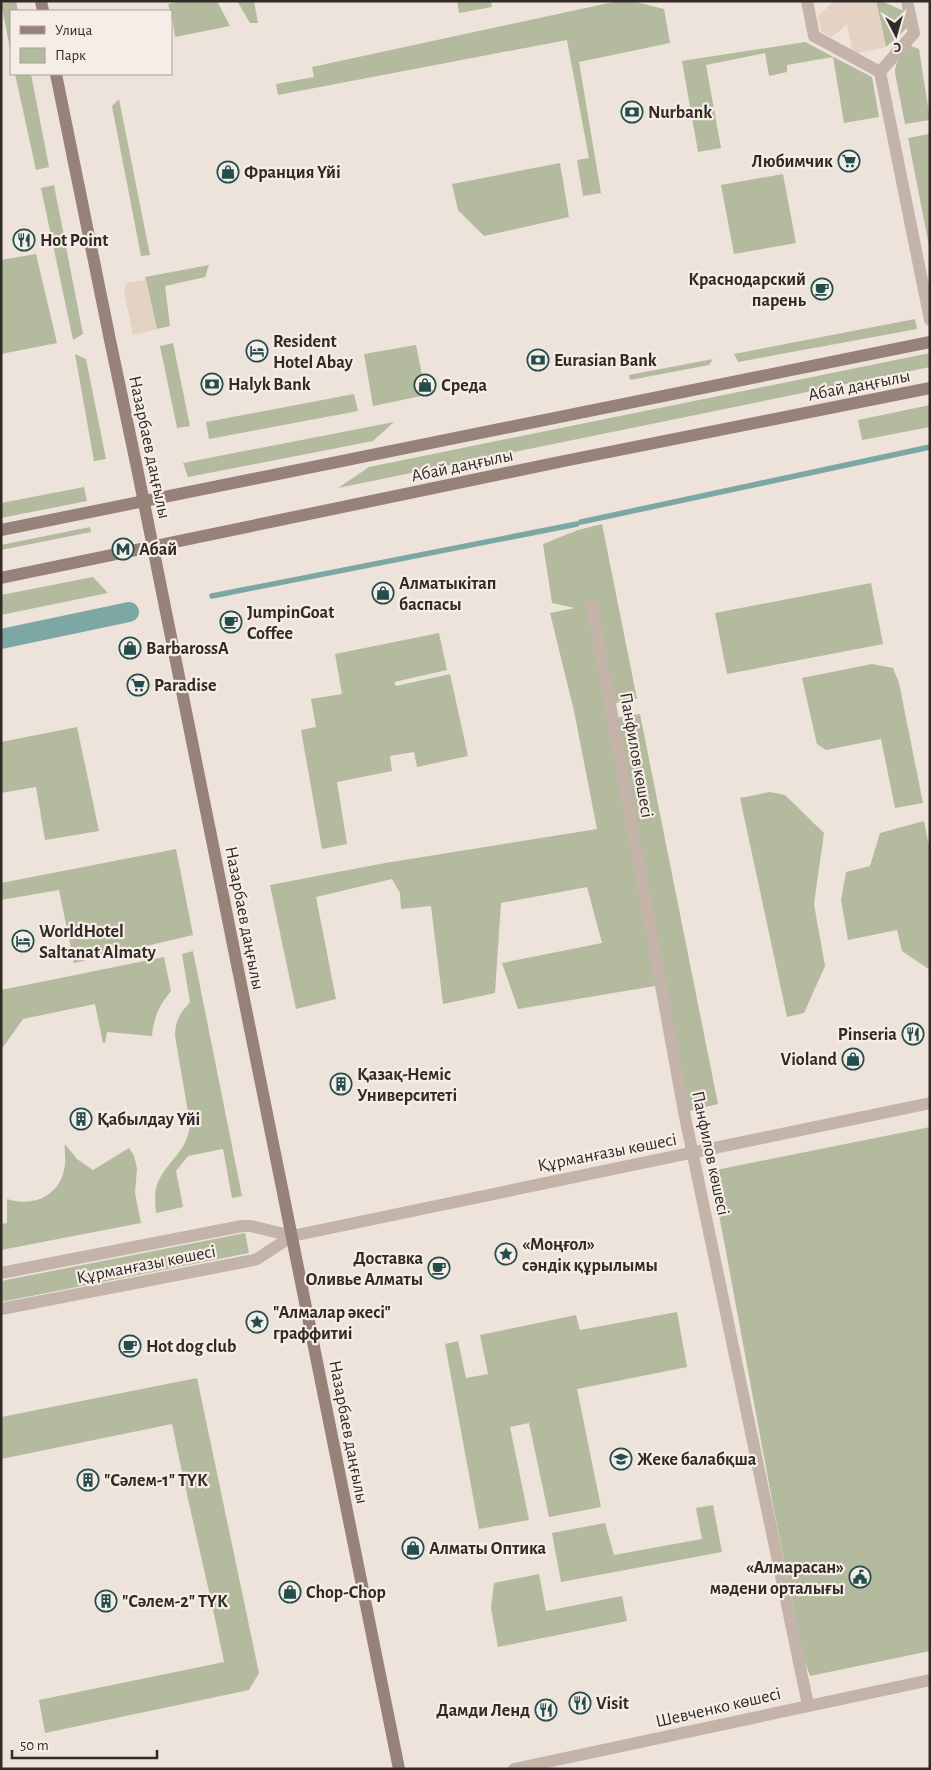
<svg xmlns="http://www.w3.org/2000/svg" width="931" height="1770" viewBox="0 0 931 1770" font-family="'Alegreya Sans',sans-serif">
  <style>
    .green { fill: #b3ba9d }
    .plaza { fill: #e4d3c4 }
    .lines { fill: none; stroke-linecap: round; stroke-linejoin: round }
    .stream { stroke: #7da7a5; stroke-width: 5.5 }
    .canal { stroke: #7da7a5; stroke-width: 20 }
    .minor { stroke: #c4b3a8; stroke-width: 12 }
    .tertiary { stroke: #c4b3a8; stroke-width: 12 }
    .secondary { stroke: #97827a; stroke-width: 12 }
    .labels { text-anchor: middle; stroke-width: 4.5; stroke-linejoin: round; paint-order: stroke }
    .poi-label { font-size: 18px; font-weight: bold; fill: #322a27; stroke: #f6ede6; text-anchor: start }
    .street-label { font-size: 18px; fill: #322a27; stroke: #f6ede6 }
  </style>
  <rect width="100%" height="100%" fill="#eee3db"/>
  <path class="green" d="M16,1l2,10h-7v43l-10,-51z
    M181,1h36l13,25 -55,11 -4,-26h-1l-2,-7z
    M237,1h17l4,22h-8z
    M457,1h34l1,6 -33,6z
    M618,1h14l32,8 6,34 -91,19 22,131 -18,3 -6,-36 12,-2 -22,-118 -289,55 -2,-11 38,-7 -2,-10z
    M876,1h5l23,10 3,17 -21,19z
    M805,42l67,35 7,40 -35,6 -11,-66 -46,8v7l-18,4 -4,-23 -59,12 15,83 -23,4 -16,-91z
    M909,45l10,4 11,71 -25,4 -10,-51c0,-12 7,-19 14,-28z
    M15,74h16l18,93 -13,3z
    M119,99l31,156 -9,1 -29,-150z
    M929,134l1,1v116l-22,-113z
    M560,163l9,54 -85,19 -26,-26 -6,-26z
    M783,174l13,69 -62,11 -13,-69z
    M54,185l29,149 -10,6 -32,-152z
    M36,254l21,89 -56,11v-94z
    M209,265l-4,12 -40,9 5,40 -13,3 -12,-52z
    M915,319l2,10 -179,33 -4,-8z
    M173,343l17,83 -13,2 -17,-82z
    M416,345l10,50 -53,11 -9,-52z
    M930,353v14l-592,121 31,-21z
    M75,354l11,5 20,100 -12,2z
    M713,359l-4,6 -79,15 -1,-5z
    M354,394l4,17 -149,28 -3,-17z
    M930,405v22l-68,13 -4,-20z
    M394,422l-21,19 -185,36 -5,-14z
    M84,487l3,14 -86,17v-15z
    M602,524l35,175 -27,5 2,14 28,-4 78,390 -34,8 -23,-127 -143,24 -16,-46 100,-20 -15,-56 -86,16 -6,90 -52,11 -12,-98 -30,3 -1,-16 -8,-14 -76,18 20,102 -40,10 -26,-124 115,-22 212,-34 -23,-118 -24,-98 25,-5 -23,-5 -9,-59 35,-14z
    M90,527l1,5 -90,18v-5z
    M93,577l15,16 -107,22v-20z
    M871,583l12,61 -156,30 -12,-61z
    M439,633l8,37 -53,12 2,4 54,-12 18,82 -51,11 -3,-15 -24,4 2,15 -55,11 10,62 -25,5 -21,-119 15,-3 -5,-28 31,-5 -7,-40z
    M872,664l21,4 6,15 24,120 -28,5 -14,-69 -55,11 -9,-6 -15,-66z
    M77,727l22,104 -54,9 -9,-53 -35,6v-51z
    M770,792l15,3 39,38 -10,71 11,62 -21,47 -17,4 -47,-219z
    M924,821l6,30v119l-28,-19 -5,-21 -49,10 -7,-40 5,-28 24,-6 10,-33z
    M176,849l17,86 -119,28 -15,-73 -58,10v-17z
    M193,951l49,245 -10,2 -9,-49 -35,7 -12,15 7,36 -27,6c-1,-11 -2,-22 2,-31 10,-22 30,-31 32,-58l-15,-88c0,-15 5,-23 15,-34l-8,-48z
    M164,957l7,34c-12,15 -17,25 -19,45l-45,-4 -2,11h-2l-8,-39 -72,15 -22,31v-60z
    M930,1127v524l-120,25 -6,-17 -30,-148 -63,-340z
    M65,1144l12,15 16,11 36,-22 5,8 3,12 -2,25 6,30 -140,27v-26l6,-1v-24c29,9 55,-5 58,-35 1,-7 -1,-14 0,-20z
    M245,1233l4,20 -248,49v-21z
    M677,1312l10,55 -110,22 24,118 -52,10 -20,-94 -19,4 19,93 -50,9 -34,-185 13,-3 8,37 22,-4 -8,-39 96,-20 4,15z
    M197,1378l62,295 -10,17 -204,43 -6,-33 185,-38c-16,-80 -36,-158 -52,-238l-171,35v-42z
    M713,1505l9,47 -161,30 -9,-49 53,-10 9,32 88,-16 -6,-31z
    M539,1574l7,37 76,-15 5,25 -129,26 -7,-39 3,-25z"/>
  <path class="plaza" d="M834,1h42l10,46 -33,7 -6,-30 -16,14 -10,-7 -3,-15z
    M146,280l11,49 -24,6 -9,-43 2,-9z"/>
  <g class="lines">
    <path class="stream" d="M581,522l349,-75
      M212,596l365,-72"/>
    <path class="canal" d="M1,639l128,-27"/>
    <path class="minor" d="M807,1l7,35 66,36 50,248
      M880,72l34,-39 -7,-32
      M592,605l92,507 124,593"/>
    <path class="tertiary" d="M1,1273l241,-47h9l41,10
      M1,1309l248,-48 8,-2 35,-23 638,-133
      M514,1769l416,-89"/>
    <path class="secondary" d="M41,1l2,10
      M56,74l54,266 27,128 262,1301
      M1,530l929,-188
      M1,578l563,-117 366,-73"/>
  </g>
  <defs>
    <g id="bank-ring" transform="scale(1.125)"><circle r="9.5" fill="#f6ede6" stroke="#234e4d" stroke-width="1.5"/><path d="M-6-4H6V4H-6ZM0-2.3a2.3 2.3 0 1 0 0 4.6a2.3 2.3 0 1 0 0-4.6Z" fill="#234e4d"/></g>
    <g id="supermarket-ring" transform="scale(1.125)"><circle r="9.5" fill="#f6ede6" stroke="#234e4d" stroke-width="1.5"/><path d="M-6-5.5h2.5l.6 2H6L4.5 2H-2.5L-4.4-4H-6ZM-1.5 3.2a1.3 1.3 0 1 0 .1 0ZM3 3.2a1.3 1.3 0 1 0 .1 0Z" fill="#234e4d"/></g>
    <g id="shop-ring" transform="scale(1.125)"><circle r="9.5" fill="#f6ede6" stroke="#234e4d" stroke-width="1.5"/><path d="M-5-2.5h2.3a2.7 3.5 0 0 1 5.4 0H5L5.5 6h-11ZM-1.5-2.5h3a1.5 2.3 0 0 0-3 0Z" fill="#234e4d"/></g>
    <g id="restaurant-ring" transform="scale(1.125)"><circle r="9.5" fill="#f6ede6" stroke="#234e4d" stroke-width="1.5"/><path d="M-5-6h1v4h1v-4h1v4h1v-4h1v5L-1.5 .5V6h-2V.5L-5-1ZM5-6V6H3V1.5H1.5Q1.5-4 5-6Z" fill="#234e4d"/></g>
    <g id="cafe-ring" transform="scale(1.125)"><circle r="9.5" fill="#f6ede6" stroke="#234e4d" stroke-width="1.5"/><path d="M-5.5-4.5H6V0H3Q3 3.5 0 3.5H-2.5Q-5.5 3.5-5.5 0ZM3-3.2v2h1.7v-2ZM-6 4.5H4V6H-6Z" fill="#234e4d"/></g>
    <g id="hotel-ring" transform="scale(1.125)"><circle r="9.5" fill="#f6ede6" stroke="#234e4d" stroke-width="1.5"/><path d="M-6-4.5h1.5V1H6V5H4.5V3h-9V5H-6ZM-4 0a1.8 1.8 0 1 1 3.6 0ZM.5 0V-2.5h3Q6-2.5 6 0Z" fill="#234e4d"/></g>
    <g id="metro-ring" transform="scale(1.125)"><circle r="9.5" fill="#f6ede6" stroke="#234e4d" stroke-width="1.5"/><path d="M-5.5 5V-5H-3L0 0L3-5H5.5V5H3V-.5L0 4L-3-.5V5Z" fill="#234e4d"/></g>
    <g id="building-ring" transform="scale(1.125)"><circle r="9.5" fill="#f6ede6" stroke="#234e4d" stroke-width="1.5"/><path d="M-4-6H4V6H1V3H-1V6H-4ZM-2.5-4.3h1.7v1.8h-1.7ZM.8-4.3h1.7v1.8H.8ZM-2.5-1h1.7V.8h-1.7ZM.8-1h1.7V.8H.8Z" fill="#234e4d"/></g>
    <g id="sight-ring" transform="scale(1.125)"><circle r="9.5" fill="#f6ede6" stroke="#234e4d" stroke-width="1.5"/><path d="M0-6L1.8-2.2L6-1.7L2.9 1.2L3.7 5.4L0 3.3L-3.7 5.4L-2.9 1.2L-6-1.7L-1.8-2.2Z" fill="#234e4d"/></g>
    <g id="school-ring" transform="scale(1.125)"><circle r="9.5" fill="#f6ede6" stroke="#234e4d" stroke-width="1.5"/><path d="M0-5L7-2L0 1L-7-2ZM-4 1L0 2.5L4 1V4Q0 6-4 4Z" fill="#234e4d"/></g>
    <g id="civic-ring" transform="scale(1.125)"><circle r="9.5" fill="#f6ede6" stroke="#234e4d" stroke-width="1.5"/><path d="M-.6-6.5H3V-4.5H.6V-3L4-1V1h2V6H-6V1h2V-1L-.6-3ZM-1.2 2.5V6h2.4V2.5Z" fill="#234e4d"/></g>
  </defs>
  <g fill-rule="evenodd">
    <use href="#bank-ring" x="632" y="112"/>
    <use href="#supermarket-ring" x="849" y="161"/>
    <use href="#shop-ring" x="228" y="172"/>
    <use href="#restaurant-ring" x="24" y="240"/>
    <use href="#cafe-ring" x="822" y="289"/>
    <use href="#hotel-ring" x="257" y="351"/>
    <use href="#bank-ring" x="538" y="360"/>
    <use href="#bank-ring" x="212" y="384"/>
    <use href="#shop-ring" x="425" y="385"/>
    <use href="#metro-ring" x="123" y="549"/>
    <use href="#shop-ring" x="383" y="593"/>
    <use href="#cafe-ring" x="231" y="622"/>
    <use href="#shop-ring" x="130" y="648"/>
    <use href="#supermarket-ring" x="138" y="685"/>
    <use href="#hotel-ring" x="23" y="941"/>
    <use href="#restaurant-ring" x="913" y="1034"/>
    <use href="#shop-ring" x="853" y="1059"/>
    <use href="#building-ring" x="341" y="1084"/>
    <use href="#building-ring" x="81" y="1119"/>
    <use href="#sight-ring" x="506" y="1254"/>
    <use href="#cafe-ring" x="439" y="1268"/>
    <use href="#sight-ring" x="257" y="1322"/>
    <use href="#cafe-ring" x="130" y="1346"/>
    <use href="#school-ring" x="621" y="1459"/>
    <use href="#building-ring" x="88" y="1480"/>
    <use href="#shop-ring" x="413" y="1548"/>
    <use href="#civic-ring" x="860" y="1577"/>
    <use href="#shop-ring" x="290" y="1592"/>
    <use href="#building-ring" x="106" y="1601"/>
    <use href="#restaurant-ring" x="580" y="1703"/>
    <use href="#restaurant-ring" x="546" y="1710"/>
  </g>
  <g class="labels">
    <g class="poi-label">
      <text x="648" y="118">Nurbank</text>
      <text x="833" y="167" text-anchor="end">Любимчик</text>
      <text x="244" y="178">Франция Үйі</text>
      <text x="40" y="246">Hot Point</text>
      <text x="806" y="285" text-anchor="end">Краснодарский<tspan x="806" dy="21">парень</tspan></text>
      <text x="273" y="347">Resident<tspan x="273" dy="21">Hotel Abay</tspan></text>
      <text x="554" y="366">Eurasian Bank</text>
      <text x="228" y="390">Halyk Bank</text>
      <text x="441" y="391">Среда</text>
      <text x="139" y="555">Абай</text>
      <text x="399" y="589">Алматыкітап<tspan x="399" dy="21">баспасы</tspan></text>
      <text x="247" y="618">JumpinGoat<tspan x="247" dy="21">Coffee</tspan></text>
      <text x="146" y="654">BarbarossA</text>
      <text x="154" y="691">Paradise</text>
      <text x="39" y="937">WorldHotel<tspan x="39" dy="21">Saltanat Almaty</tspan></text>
      <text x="897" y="1040" text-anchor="end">Pinseria</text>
      <text x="837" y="1065" text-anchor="end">Violand</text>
      <text x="357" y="1080">Қазақ-Неміс<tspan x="357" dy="21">Университеті</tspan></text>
      <text x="97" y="1125">Қабылдау Үйі</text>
      <text x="522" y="1250">«Моңғол»<tspan x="522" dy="21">сәндік құрылымы</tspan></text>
      <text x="423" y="1264" text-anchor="end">Доставка<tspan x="423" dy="21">Оливье Алматы</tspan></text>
      <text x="273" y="1318">"Алмалар әкесі"<tspan x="273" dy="21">граффитиі</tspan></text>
      <text x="146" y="1352">Hot dog club</text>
      <text x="637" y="1465">Жеке балабқша</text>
      <text x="104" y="1486">"Сәлем-1" ТҮК</text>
      <text x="429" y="1554">Алматы Оптика</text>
      <text x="844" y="1573" text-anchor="end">«Алмарасан»<tspan x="844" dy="21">мәдени орталығы</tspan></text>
      <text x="306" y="1598">Chop-Chop</text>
      <text x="122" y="1607">"Сәлем-2" ТҮК</text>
      <text x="596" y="1709">Visit</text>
      <text x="530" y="1716" text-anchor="end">Дамди Ленд</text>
    </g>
    <g class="street-label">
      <text transform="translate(859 385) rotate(-11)" y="6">Абай даңғылы</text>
      <text transform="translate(150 447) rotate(78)" y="6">Назарбаев даңғылы</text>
      <text transform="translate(462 465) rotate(-12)" y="6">Абай даңғылы</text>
      <text transform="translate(637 755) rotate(80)" y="6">Панфилов көшесі</text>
      <text transform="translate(245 918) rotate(79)" y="6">Назарбаев даңғылы</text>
      <text transform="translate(607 1152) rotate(-11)" y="6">Құрманғазы көшесі</text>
      <text transform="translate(711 1153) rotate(78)" y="6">Панфилов көшесі</text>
      <text transform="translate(146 1264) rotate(-11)" y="6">Құрманғазы көшесі</text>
      <text transform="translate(349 1432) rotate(79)" y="6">Назарбаев даңғылы</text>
      <text transform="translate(718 1707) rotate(-13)" y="6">Шевченко көшесі</text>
    </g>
  </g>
  <rect width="931" height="1770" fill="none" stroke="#322a27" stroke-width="5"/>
  <rect x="10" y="10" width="162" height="65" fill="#f6ede6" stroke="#a89f9a"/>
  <rect x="20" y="26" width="25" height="8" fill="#97827a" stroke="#a89f9a"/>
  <text x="55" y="35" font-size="15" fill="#322a27">Улица</text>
  <rect x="20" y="48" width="25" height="15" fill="#b3ba9d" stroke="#a89f9a"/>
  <text x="55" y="60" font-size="15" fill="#322a27">Парк</text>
  <g transform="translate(896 35) rotate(174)" stroke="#f6ede6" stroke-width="4" paint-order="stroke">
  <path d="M0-4L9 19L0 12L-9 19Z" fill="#322a27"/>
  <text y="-8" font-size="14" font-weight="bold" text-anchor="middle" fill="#322a27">С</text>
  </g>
  <path d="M12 1750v8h145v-8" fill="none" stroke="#322a27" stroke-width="2.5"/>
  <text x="20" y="1750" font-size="15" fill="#322a27" stroke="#f6ede6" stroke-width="4" paint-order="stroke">50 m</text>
</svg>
